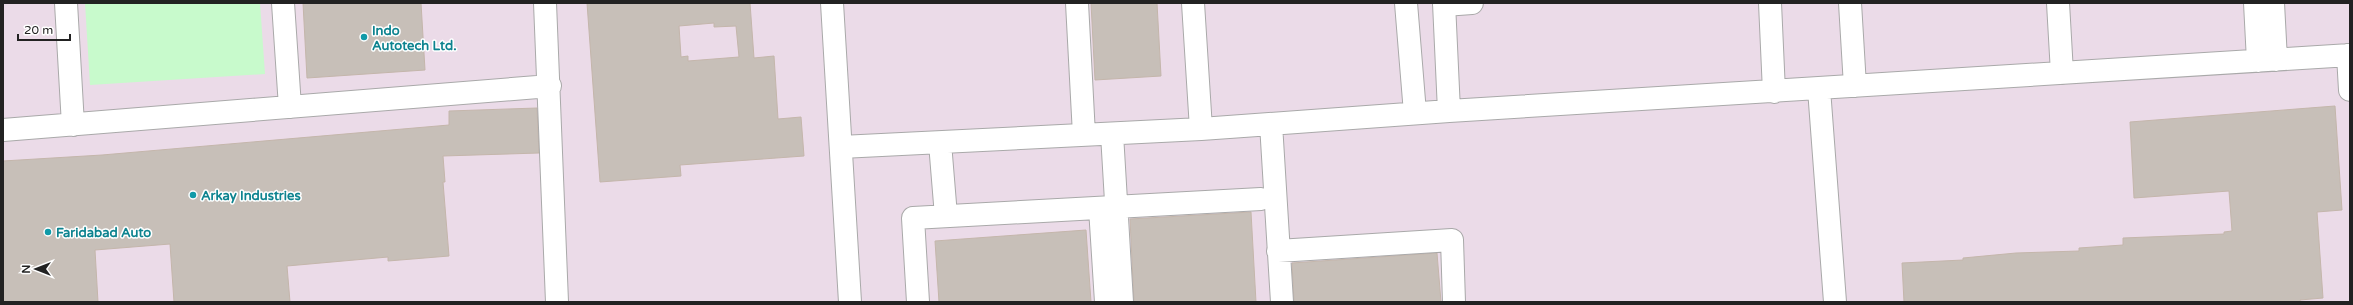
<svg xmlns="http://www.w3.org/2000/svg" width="2353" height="305" viewBox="0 0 2353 305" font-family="'Varela Round',sans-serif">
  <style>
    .industrial { fill: #ebdbe8 }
    .park { fill: #c8facc }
    .building { fill: #c7bfb8; stroke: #c4b6ab; fill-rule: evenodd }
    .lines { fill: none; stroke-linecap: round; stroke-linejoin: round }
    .minor-casing { stroke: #a9a9a9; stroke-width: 24 }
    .minor { stroke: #fff; stroke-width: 22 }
    .culture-dot { fill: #0f9aa8; stroke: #fff; stroke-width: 1.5 }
    .labels { text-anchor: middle; stroke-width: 3; stroke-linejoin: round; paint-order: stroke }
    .culture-label { font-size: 13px; font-weight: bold; fill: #0d838f; stroke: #fff; text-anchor: start }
  </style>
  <rect width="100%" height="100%" fill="#f2efe9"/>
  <path class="industrial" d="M3,3h2347v299h-2347z"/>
  <path class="park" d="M85,3h175l5,71 -175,11z"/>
  <path class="building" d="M303,3h118l4,67 -118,8z
    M587,3h163l4,55 20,-2 4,63 23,-2 3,39 -124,9 1,11 -81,6zM714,23v4l22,-1 3,31 -51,4v-5l-7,1 -2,-31z
    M1091,3h66l4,73 -66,4z
    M2335,106l7,104 -25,2 6,86 -23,2v2h-396l-2,-39 61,-3v-2l53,-5 63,-2v-3l44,-3v-7l101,-4v-2l8,-1 -3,-40 -95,7 -4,-76z
    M537,108l2,45 -96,3 2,26h-2l6,74 -61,5v-4l-101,9 3,36h-116l-4,-58 -75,6 3,52h-95v-141l99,-6 347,-30v-14z
    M1251,212l5,90h-122l-4,-83z
    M1086,230l5,72h-152l-4,-61z
    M1437,253l4,49h-147l-2,-39z"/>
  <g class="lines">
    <g class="minor-casing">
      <path id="minor" d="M66,3l7,122
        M283,3l7,104
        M545,3l12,299
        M832,3l18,299
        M1077,3l7,132
        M1193,3l8,126
        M1406,3l9,110
        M1444,3l5,108
        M1770,3l4,89
        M1850,3l5,83
        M2058,3l4,70
        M2255,3l3,58
        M2273,3l3,57
        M1444,5l28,-2
        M2348,55l2,35
        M1819,89l16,213
        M1271,124l11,178
        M3,130l547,-44
        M1112,134l10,168
        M940,143l6,73
        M841,147l360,-18 248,-18 901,-56
        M1100,208l6,94
        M1278,251l174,-11 2,62
        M918,302l-5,-84 348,-19"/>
    </g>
    <use href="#minor" class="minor"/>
  </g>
  <g class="culture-dot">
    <circle cx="364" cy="37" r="4"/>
    <circle cx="193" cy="195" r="4"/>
    <circle cx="48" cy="232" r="4"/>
  </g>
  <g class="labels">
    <g class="culture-label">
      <text x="372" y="35">Indo<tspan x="372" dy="15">Autotech Ltd.</tspan></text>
      <text x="201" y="200">Arkay Industries</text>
      <text x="56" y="237">Faridabad Auto</text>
    </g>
  </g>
  <rect width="2353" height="305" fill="none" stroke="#222222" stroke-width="8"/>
  <g transform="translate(36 269) rotate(270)" stroke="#ffffff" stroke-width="3" paint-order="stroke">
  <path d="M0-3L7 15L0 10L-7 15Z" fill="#222222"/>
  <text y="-6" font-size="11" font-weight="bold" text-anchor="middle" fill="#222222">N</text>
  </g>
  <path d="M18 34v6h52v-6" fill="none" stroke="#222222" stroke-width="2"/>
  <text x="24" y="34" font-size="12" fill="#222222" stroke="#ffffff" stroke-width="3" paint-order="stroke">20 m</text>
</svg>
